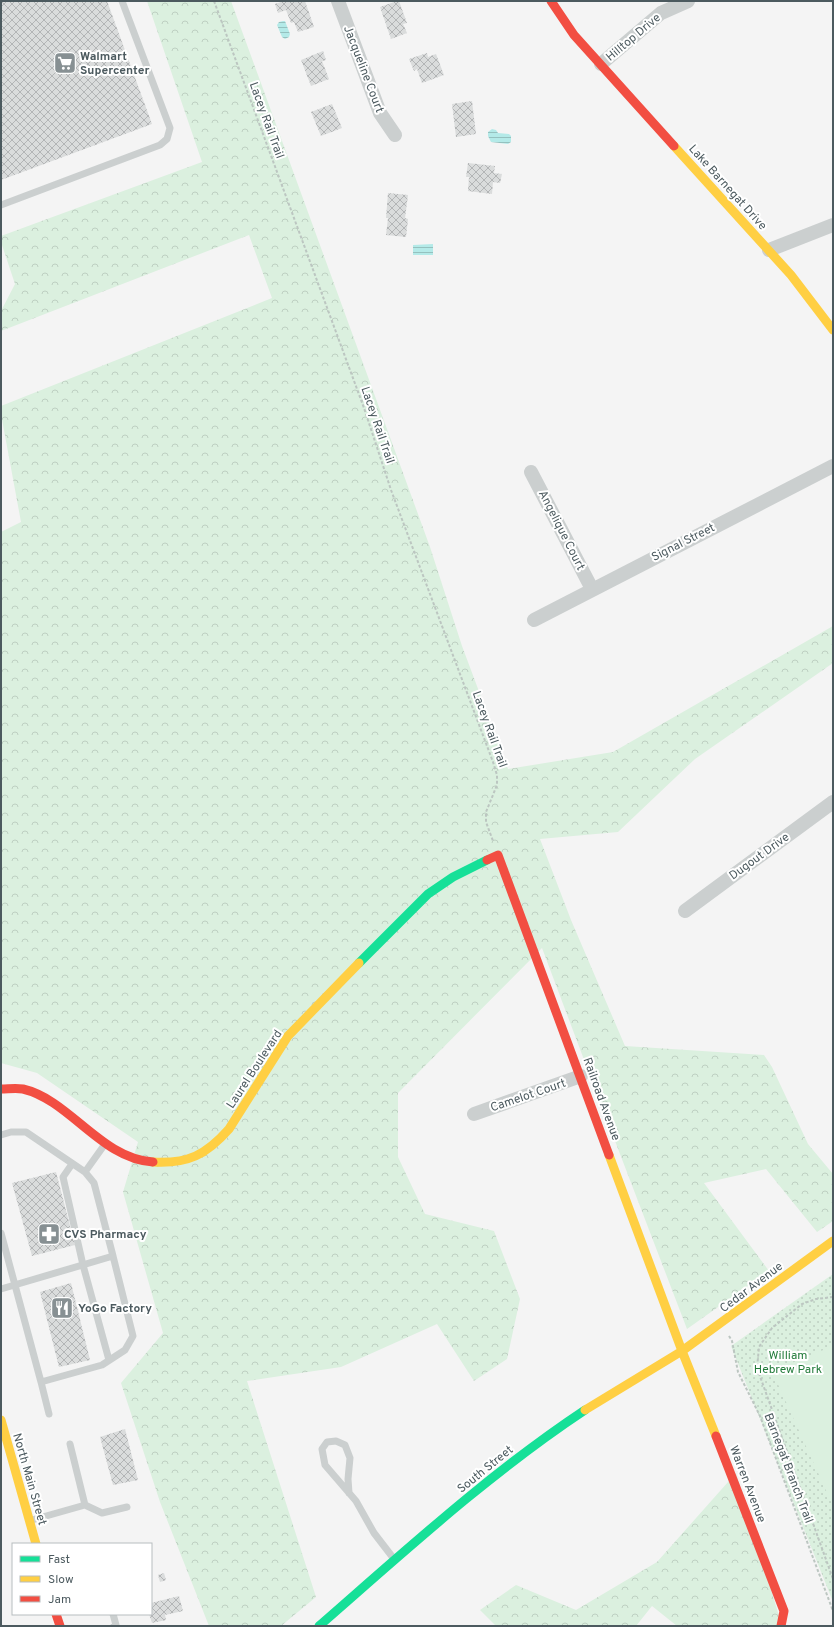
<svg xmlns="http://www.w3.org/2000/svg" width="834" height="1627" viewBox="0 0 834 1627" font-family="Overpass,sans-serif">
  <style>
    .forest { fill: url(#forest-crowns) }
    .park { fill: url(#park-dots) }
    .pitch { fill: #dbf0df }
    .water { fill: url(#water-rules) }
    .building { fill: url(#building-cross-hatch) }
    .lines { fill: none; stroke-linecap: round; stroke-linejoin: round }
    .path { stroke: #bcc6c1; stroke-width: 2; stroke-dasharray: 3 2; stroke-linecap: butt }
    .lane { stroke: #cbcfcf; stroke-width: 7 }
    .street { stroke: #cbcfcf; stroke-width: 14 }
    .fast { stroke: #16e098; stroke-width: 9 }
    .slow { stroke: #ffcf43; stroke-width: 9 }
    .jam { stroke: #f24e42; stroke-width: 9 }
    .labels { text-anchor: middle; stroke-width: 4; stroke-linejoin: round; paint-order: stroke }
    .street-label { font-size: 12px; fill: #4c5a5f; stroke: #fff }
    .poi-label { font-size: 12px; font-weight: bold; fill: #4c5a5f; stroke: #fff; text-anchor: start }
    .park-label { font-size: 12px; fill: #227b3a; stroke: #fff }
  </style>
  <defs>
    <pattern id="forest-crowns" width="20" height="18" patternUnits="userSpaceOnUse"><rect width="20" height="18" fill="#dbf0df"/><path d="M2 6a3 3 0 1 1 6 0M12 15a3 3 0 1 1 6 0" fill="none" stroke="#bed0c2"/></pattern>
    <pattern id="park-dots" width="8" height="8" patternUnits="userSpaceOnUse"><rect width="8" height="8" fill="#dbf0df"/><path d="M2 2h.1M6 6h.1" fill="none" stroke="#bed0c2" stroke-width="1.8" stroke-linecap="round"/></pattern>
    <pattern id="water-rules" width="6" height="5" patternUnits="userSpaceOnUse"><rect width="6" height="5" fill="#b4eae8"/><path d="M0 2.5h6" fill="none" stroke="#95c1bf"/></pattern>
    <pattern id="building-cross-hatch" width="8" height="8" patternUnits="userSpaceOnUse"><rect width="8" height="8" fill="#dadcdc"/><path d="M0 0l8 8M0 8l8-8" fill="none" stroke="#b3b5b6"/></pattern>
  </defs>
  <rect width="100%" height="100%" fill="#f4f4f4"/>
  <path class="forest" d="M147,1h84l199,546 32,99 46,123 105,-17 220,-126v37l-138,96 -77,73 -78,7 31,81 54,126 139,9 8,12 36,77 25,30v47l-16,11 -51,-63 -62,14 65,88 -82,58 -98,-256 -47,-125 -144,145v64l27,57 69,17 26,68 -13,60 -33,22 -37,-57 -96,43 -94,14 69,216 -35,29h-72l-49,-124 -39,-119 42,-50 -40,-141 15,-50 -101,-69 -36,-10v-531l20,-10 -20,-108v-8l271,-108 -23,-63 -248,96v-20l14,-27 -14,-42v-6l201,-74z
    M736,1473l46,153h-105l-25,-20 -16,20h-140l-16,-16 36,-25 60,25 81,-48z"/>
  <path class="park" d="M833,1274v328l-102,-256z"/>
  <path class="pitch" d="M833,1346v160l-61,-135z"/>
  <path class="water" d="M283,21h2l5,13 -1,3 -4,2 -3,-2 -5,-12 2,-3z
    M492,129l4,1 2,3 11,1 2,2v6l-3,2 -17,-2 -3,-6v-4z
    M433,244v11h-20v-10z"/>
  <path class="building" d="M1,1h106l45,123 -151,56z
    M284,1h21l9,26 -16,5 -4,-10 -3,1 -5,-13 -8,3 -3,-9z
    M397,1h2l8,22 -4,1 4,9 -16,6 -11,-32z
    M323,51l3,9 -4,1 7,18 -18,7 -10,-26z
    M427,53l1,4 8,-3 8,21 -22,8 -5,-14 -3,2 -5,-12z
    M472,101l4,33 -20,3 -4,-33z
    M332,104l10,24 -21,8 -10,-24z
    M468,163l27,3 -1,7 8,1 -2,9 -7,-1 -1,12 -24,-3 1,-14h-3z
    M388,193l20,2 -3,23 3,1 -2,18 -20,-2 2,-17h-2z
    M56,1172l19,73 -43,11 -20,-73z
    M71,1283l19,77 -31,7 -19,-75z
    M125,1429l13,51 -25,5 -13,-48z
    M164,1573l2,7 -6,2 -2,-7z
    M179,1596l4,15 -18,4 1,5 -14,3 -3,-9h2v-11z"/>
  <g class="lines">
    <path class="path" d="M214,1l150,407 27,82 102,272 4,13v10l-11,27v10l7,19
      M833,1297l-17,2 -14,5 -30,24 -13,19 -2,21 76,211
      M729,1336l3,5 6,31 22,44 73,195"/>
    <path class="lane" d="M1,205l159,-60 7,-6 3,-11 -48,-127
      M1,1135l10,-3h15l59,40 9,11 19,73 -112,33
      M72,1164l-9,13 20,88 26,95
      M85,1172l20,-28
      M1,1233l40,149 61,-17 23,-15 8,-14 -20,-80
      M41,1382l8,32
      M70,1444l15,61
      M349,1493l-1,-14 2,-21 -5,-13 -9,-4 -9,1 -5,7 3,16 31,36 18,32 20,26
      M32,1520l53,-15 17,8 25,-6
      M113,1614l3,11 -2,1"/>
    <path class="street" d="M338,1l42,112 15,22
      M601,64l60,-51 27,-12
      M769,250l64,-25
      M531,472l61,117
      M534,620l299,-154
      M685,911l148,-109
      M474,1114l107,-38"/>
    <path class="fast" d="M359,963l69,-69 25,-17 34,-17
      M319,1626c86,-75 171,-153 266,-216"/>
    <path class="slow" d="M674,146l117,129 42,55
      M609,1155l73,196 34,85
      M153,1162c35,2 53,-7 76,-33l59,-93 71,-73
      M585,1410l97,-59 151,-110
      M1,1420l35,124"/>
    <path class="jam" d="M551,1l23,34 100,111
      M487,860l11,-5 111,300
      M1,1089c7,0 15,-1 22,0 47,11 78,70 130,73
      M716,1436l68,175 -3,15
      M56,1614l4,12"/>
  </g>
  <defs>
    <g id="supermarket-square" transform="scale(1.15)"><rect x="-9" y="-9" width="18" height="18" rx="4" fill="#879093" stroke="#fff"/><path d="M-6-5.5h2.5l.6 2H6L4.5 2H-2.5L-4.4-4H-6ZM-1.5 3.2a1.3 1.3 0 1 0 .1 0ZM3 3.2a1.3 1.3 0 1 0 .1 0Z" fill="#fff"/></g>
    <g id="pharmacy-square" transform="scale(1.15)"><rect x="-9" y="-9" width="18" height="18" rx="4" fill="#879093" stroke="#fff"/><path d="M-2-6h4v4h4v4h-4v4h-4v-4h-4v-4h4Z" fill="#fff"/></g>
    <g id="restaurant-square" transform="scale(1.15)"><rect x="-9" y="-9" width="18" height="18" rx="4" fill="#879093" stroke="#fff"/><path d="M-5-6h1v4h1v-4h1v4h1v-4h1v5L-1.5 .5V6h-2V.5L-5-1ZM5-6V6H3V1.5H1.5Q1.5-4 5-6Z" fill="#fff"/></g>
  </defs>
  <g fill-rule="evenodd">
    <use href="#supermarket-square" x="65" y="63"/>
    <use href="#pharmacy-square" x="49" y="1234"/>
    <use href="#restaurant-square" x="62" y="1308"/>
  </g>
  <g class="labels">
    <g class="street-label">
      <text transform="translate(633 37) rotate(-40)" y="4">Hilltop Drive</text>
      <text transform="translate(364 69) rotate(69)" y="4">Jacqueline Court</text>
      <text transform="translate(267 120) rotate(70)" y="4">Lacey Rail Trail</text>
      <text transform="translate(728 187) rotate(48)" y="4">Lake Barnegat Drive</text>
      <text transform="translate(378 425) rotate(71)" y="4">Lacey Rail Trail</text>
      <text transform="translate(562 530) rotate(63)" y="4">Angelique Court</text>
      <text transform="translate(683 542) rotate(-27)" y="4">Signal Street</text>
      <text transform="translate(490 729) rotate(70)" y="4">Lacey Rail Trail</text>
      <text transform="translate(759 856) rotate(-36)" y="4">Dugout Drive</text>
      <text transform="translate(254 1069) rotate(-57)" y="4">Laurel Boulevard</text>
      <text transform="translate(528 1095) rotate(-19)" y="4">Camelot Court</text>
      <text transform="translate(602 1099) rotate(70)" y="4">Railroad Avenue</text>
      <text transform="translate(751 1287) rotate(-37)" y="4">Cedar Avenue</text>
      <text transform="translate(789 1468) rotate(69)" y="4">Barnegat Branch Trail</text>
      <text transform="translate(485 1469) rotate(-39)" y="4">South Street</text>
      <text transform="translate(30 1479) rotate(74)" y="4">North Main Street</text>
      <text transform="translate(748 1484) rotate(69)" y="4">Warren Avenue</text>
    </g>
    <g class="poi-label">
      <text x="80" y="60">Walmart<tspan x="80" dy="14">Supercenter</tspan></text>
      <text x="64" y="1238">CVS Pharmacy</text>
      <text x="78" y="1312">YoGo Factory</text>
    </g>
    <g class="park-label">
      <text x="788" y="1359">William<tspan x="788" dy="14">Hebrew Park</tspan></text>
    </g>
  </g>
  <rect width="834" height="1627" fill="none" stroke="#4c5a5f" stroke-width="4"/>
  <rect x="12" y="1543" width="140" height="72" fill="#ffffff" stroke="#b7bdbf"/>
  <rect x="20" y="1556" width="20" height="6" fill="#16e098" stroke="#b7bdbf"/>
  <text x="48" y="1563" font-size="12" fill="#4c5a5f">Fast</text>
  <rect x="20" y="1576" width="20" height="6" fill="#ffcf43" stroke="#b7bdbf"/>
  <text x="48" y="1583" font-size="12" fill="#4c5a5f">Slow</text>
  <rect x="20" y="1596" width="20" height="6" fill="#f24e42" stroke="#b7bdbf"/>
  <text x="48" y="1603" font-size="12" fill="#4c5a5f">Jam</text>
</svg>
